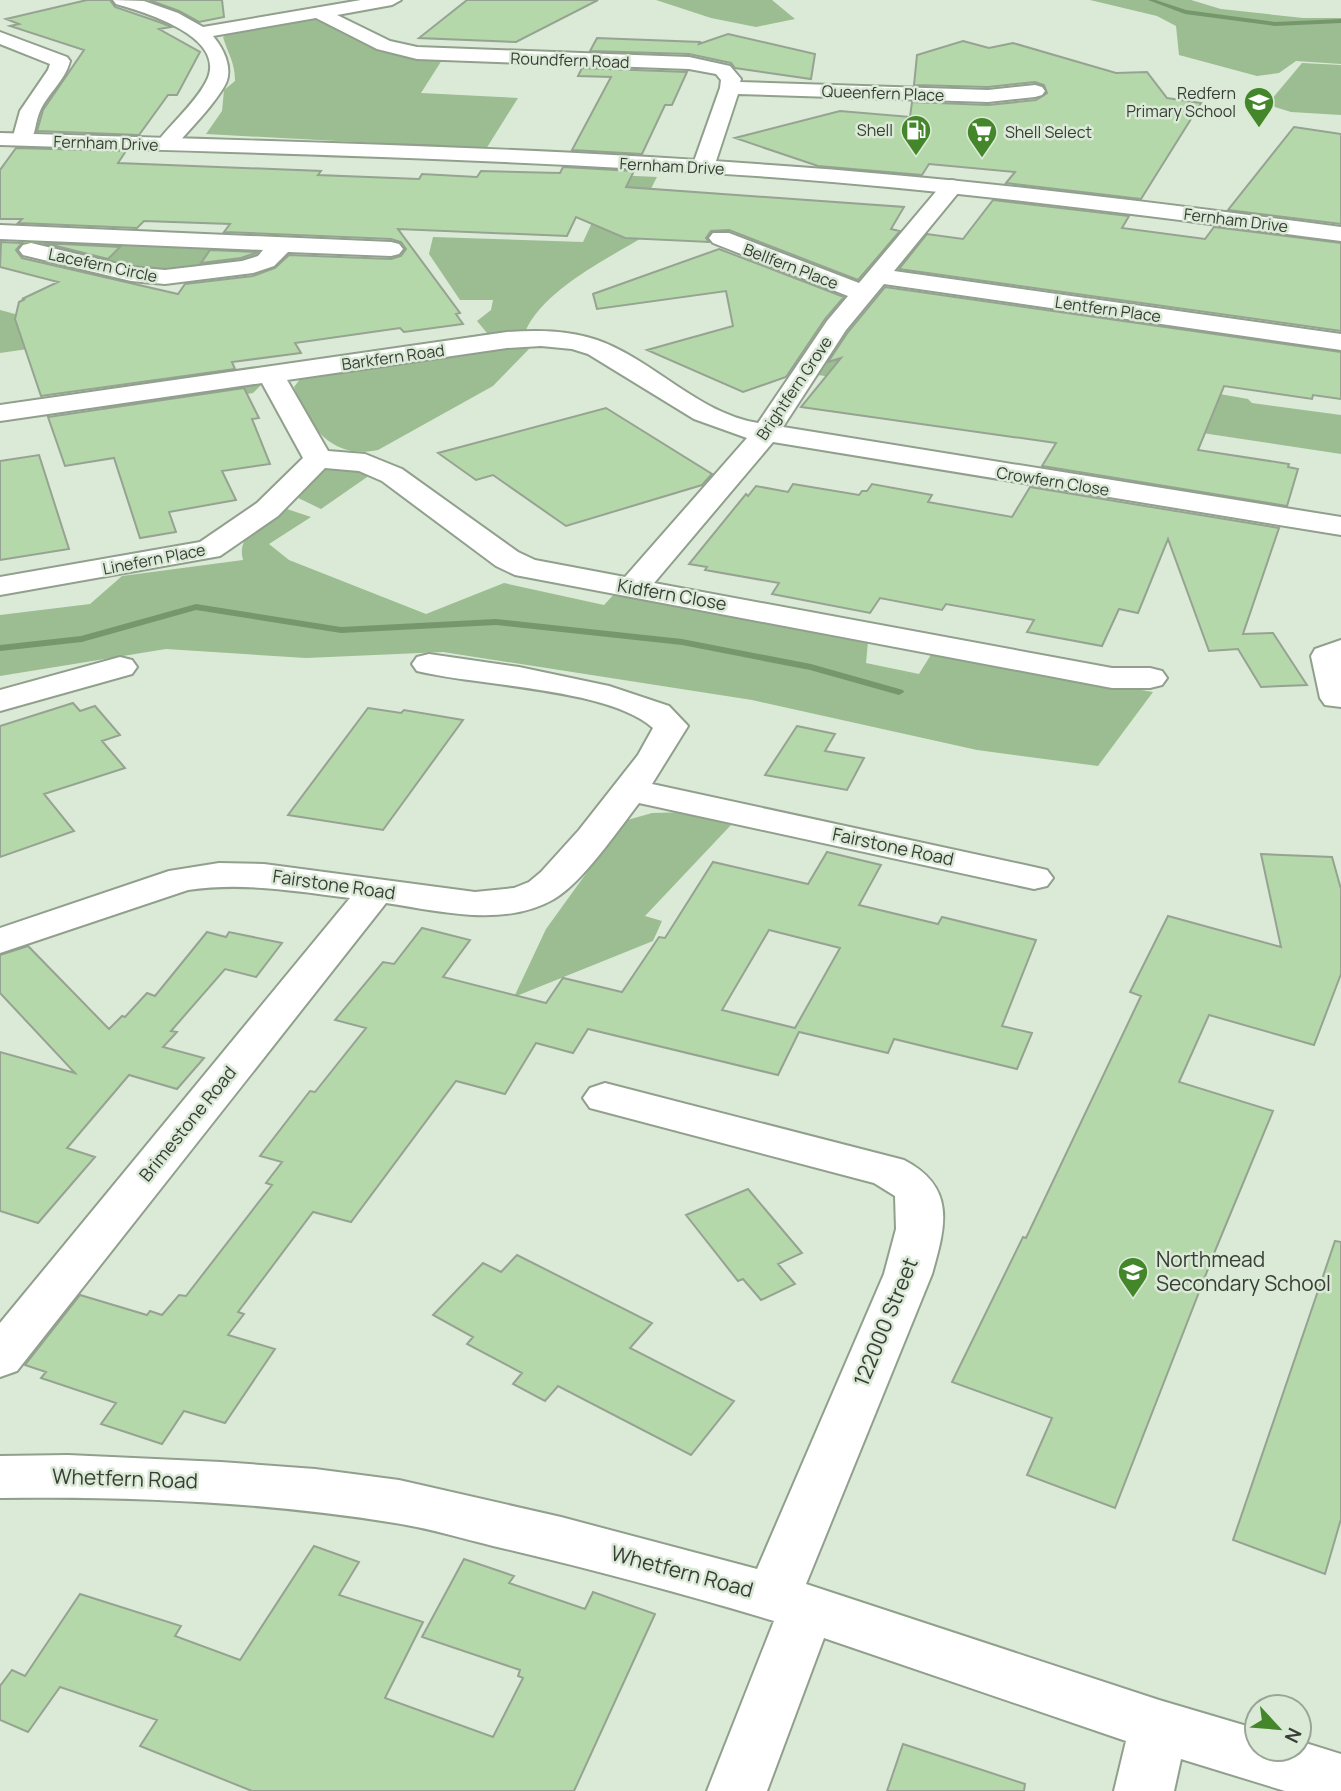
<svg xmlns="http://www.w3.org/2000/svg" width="1341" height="1791" viewBox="0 0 1341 1791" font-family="Manrope,sans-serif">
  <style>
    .green { fill: #9bbd91 }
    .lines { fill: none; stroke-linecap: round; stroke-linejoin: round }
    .stream { fill: #76976c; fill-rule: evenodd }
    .building { fill: #b4d8a9; stroke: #96a392; stroke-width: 2; fill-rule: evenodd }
    .minor-casing { stroke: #919f8d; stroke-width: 4 }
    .tertiary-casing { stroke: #919f8d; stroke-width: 4 }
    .minor { fill: #fff; fill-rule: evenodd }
    .tertiary { fill: #fff; fill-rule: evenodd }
    .labels { text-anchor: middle; stroke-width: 5; stroke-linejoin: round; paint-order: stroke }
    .far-street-label { font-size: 16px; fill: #383d36; stroke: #dbead7 }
    .far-poi-label { font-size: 16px; fill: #383d36; stroke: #dbead7; text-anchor: end }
    .street-label { font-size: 18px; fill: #383d36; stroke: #dbead7 }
    .near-poi-label { font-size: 21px; fill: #383d36; stroke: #dbead7; text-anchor: start }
    .near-street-label { font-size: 21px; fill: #383d36; stroke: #dbead7 }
  </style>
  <rect width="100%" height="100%" fill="#dbead7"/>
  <path class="green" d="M656,0h116l23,19 -39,8 -45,-9z
    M1090,0h101l30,9 82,9h38v46l-45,-3 -17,12 -22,3 -78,-21 -3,-29 -19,-10z
    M305,18h10l70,34 57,8 -21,33 97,5 -32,51 -280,-15 16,-23 2,-21 11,-9c0,-19 -7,-27 -12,-44l11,-6z
    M1302,63l39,2v50l-50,-3 -16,-5 -4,-7z
    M614,175l43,2 -17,33 86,8 -6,14 -12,11 -58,-10c-39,24 -107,56 -125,99l-67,12 -2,-6 31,-5 -10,-12 14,-11 2,-10h-33l-31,-46 4,-17 150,5z
    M8,239l250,8 7,4 -8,7 -19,6 -80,10z
    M0,310l105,28 -105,15z
    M837,339l85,14 281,38 45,8 4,4 89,12v39l-523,-79z
    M499,348l30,1 -36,37 -115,64c-46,10 -70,-23 -84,-63l9,-12z
    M243,383l18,2 -8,8 -81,14 -50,6 -25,-7z
    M337,466l19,1 14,8 -49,34 -31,-15 28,-23z
    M278,506l33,11 -42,27 20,16 137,54 78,-31 100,22 12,-13 252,49 -2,22 53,11 13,-21 221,39 -55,74 -121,-16 -225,-50 -309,-48 -137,6 -140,-9 -166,27v-61l90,-11 32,-28 121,-16c-7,-24 19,-39 35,-54z
    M687,812l44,13 -86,91 17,5 -9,20 -139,56 32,-68 78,-108 28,-8z"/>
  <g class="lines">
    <path class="stream" d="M1148,0h8l30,10 89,12 66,-3v4l-66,3 -90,-12z
      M196,604l145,23 155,-8 186,20 129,25 92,26 1,2 -5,3 -89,-25 -128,-25 -186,-20 -155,8 -145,-23 -114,32 -82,9v-6l81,-9z"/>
  </g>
  <path class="building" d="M87,0h23l5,7 47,16 9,4 -12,2 41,23 -23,43h-9l-29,40 -102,-4 6,-21 41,-60 -74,-24 9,-2 -13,-5z
    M149,0h73l2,17 -25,5 -20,-11z
    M467,0h131l-82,42 -97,-4z
    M728,34l87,20 -4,25 -76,-11 -4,-5 -42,-9 -99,-3 7,-13 103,4 -1,2z
    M963,41l26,7 24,-5 103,30 31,-1 20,26 34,5 -60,96 -135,-16 9,-11 -86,-8 -7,11 -104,-9 -83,-28 105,-27 70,6 2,-15 76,3 48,-5 11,-7 -3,-8 -9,-3 -47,5 -74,-2 3,-30z
    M582,68l105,4 -15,33h-7l-23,49 -70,-4 39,-73 -33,-1z
    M1294,127l47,7v90l-113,-14z
    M16,148l110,3 -8,12 203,8 -3,4 101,4 3,-5 55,3 4,-6 79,2 3,-6 71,4 -8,16 278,20 -13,22 9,2 -42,49 -129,-50 -18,1 -5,7 3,4 -84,-4 -49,-21 -9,19 -169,-7 62,84 -4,1 7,10 -59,8 -4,-4 -105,15 6,10 -69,9 3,7 -194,27 -26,-77 4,-17 6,-3h-3l36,-17 -58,-15 1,-25 21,1 -6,7 6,8 156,36 7,-10 68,-8 22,-8 14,-13 102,4 10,-3 5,-7 -5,-7 -10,-3 -167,-7 6,-8 -86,-3 -7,7 -119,-5 4,-4h-22v-49z
    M993,200l136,16 -7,12 83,11 9,-12 127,16v88l-442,-62 28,-35 36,5z
    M44,243l76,4 -12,12z
    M719,249l125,48 -19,22 -39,58 -43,15 -96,-42 86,-24 -7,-35 -129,18 -4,-15z
    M210,250l48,2 -17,6 -40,5z
    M885,287l456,65v47l-28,-4 -1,4 -88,-13 -26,64 91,14 -1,3 10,2 -11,37 -245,-40 14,-23 -255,-36 40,-49 -13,4 20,-30z
    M244,388l15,30 -7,1 18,45 -48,7 14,29 -67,12 7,20 -36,6 -26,-80 -49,8 -17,-49z
    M606,408l106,66 -10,11 -136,41 -73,-51 -17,5 -38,-27z
    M39,455l30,94 -69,11v-99z
    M793,484l66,11 3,-4h5l5,-7 60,11 -4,7 84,15 18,-30 249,41 -36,106 30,-1 34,52 -46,2 -23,-38 -29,2 -41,-112 -30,74 -19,-4 -17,37 -75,-14 7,-12 -88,-16 -4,6 -62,-12 -10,15 -98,-19 7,-11 -74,-13 2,-3 -18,-3 57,-70 2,2 8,-10 32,6z
    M73,703l7,8 15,-5 25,29 -18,6 23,27 -81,26 30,37 -74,26v-131z
    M368,708l33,5 3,-3 59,10 -80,110 -95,-15z
    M797,726l38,8 -10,17 39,7 -17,32 -82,-15z
    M827,852l54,13 -22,40 79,19 4,-7 94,23 -34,86 30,7 -15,36 -123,-30 -6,14 -89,-21 -21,43 -190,-46 -15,24 -37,-10 -31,51 -49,-13 -105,141 -38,-10 -75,100 6,2 -16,21 47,14 -50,74 -41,-12 -22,33 -61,-20 15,-21 -75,-25 5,-6 -21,-7 55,-70 67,20 3,-4 12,4 17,-20 7,1 86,-111 -6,-2 16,-21 -22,-6 50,-65 5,1 51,-64 -31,-8 48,-58 11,2 28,-36 48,12 -27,37 103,26 17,-25 59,14 37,-55 6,1 48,-76 95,22zM769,930l71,18 -45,80 -73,-18z
    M1261,854l71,3 9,32v85l-27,71 -105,-30 -30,67 94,29 -58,140 -100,257 -88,-33 25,-57 -100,-36 71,-145 3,1 115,-242 -11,-4 38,-76 113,31z
    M207,932l19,5 3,-5 53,11 -26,34 -31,-8 -54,62 6,1 -14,15 41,11 -27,31 -48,-14 -62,73 28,9 -57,66 -38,-12v-159l75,21 -75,-80v-38l28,-9 81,83 13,-13 3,1 22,-24 8,3z
    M748,1189l54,64 -24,11 17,20 -34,16 -18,-21 -5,2 -52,-66z
    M1335,1241l6,1v277l-16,55 -92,-34z
    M517,1255l135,68 -22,25 104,53 -43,54 -133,-69 -13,15 -32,-17 9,-11 -55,-29 6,-7 -40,-22 50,-52 18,9z
    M314,1546l45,16 -20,33 84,27 -38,76 108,39 30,-59 -5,-2 2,-6 -98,-33 42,-78 50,17 -5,7 76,26 8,-17 62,22 -81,177h-322l-112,-45 17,-26 -97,-33 -32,45 -28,-12v-34l12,-16 13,6 55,-82 101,32 -6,10 65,24z
    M903,1744l122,40 -1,7h-137z"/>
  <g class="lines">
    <g class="minor-casing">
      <path id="minor" d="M113,0l31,1 34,12 25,14 158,-27h40l-9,5 -55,10 53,26 27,6 272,10 41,9 11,13 -1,3 248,8 47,-5 7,2 3,4 -3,4 -7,2 -47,5 -250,-8 -24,73 -3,5h-16l-3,-5 28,-79 1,-8 -5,-6 -27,-5 -272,-10 -40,-10 -61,-31 -103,18c10,12 20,31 13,47 -9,19 -38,48 -53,66h-14l-4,-4c15,-21 39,-40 51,-63 24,-45 -62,-70 -90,-78z
        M0,32l67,25 3,4c-5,20 -22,32 -30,50 -5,11 -4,23 -11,33h-14l-3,-4 8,-29 28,-41 2,-6 -50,-20z
        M952,180l8,2 3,5 -69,84 447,63v16l-457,-66 -38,46 -63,97 558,90v18l-568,-93 -119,141 458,85h38l12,3 5,7 -5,7 -12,3h-38l-597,-113 -19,-9 -114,-85 -23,-10 -34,-3 -47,48 -58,40 -220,39v-18l200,-35 57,-39 46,-45 -41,-75 -262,38v-16l507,-73c31,-2 61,-2 90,8 57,20 100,73 161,83l69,-102 21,-25 -135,-53 -4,-5 4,-5h16l130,50 85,-101zM541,346l31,3 16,5 106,65 53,19 -122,139 -90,-17 -17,-8 -116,-83 -37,-15 -37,-3 -41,-71 220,-32z
        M0,225l391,17 8,2 4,5 -4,5 -8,2 -103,-4 -14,14 -21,7 -88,11 -34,-3 -108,-26 -4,-5 4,-5 8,-2 100,24 34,3 77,-9 16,-5 5,-6 -263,-11z
        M1341,640v67l-16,-2 -5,-7 -9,-42 4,-7z
        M429,654l90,13 90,19 60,20 19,20 -36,58 382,83 13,3 6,8 -6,8 -13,3 -395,-86c-20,26 -57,80 -85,96 -50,29 -115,12 -168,4l-369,468 -17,6v-54l350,-425c-55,-7 -107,-16 -162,-8l-188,63v-25l169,-57 50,-8 45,1 211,28 39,-4 15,-6 12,-10 38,-42 59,-75 15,-27c-45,-40 -176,-42 -236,-57l-5,-7 5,-7z
        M120,657l12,3 5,7 -5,7 -132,37v-21z
        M605,1083l299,77c52,27 42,65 28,114l-126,310 353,116 98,29v20h42v-8l42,13v37h-56l-104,-32 -7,32h-60l12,-50 -302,-103 -57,153h-60l67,-170c-93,-28 -186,-53 -281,-75 -32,-8 -65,-18 -98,-23 -130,-21 -263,-27 -395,-25v-42l68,-1 153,7 94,7 84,11 162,37 196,52 127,-295 12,-45 -1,-33 -21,-13 -284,-75 -7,-10 7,-10z"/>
    </g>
    <g class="tertiary-casing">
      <path id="tertiary" d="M0,133c257,8 514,13 770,32 191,13 381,37 571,62v14c-190,-25 -380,-50 -571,-64 -256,-18 -513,-24 -770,-32z"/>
    </g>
    <use href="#minor" class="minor"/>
    <use href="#tertiary" class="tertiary"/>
  </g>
  <defs>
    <g id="school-pin" transform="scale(1.575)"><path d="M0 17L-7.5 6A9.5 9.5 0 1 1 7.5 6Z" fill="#44872b" stroke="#dbead7"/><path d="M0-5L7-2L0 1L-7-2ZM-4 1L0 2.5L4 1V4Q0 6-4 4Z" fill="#fff"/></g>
    <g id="fuel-pin" transform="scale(1.575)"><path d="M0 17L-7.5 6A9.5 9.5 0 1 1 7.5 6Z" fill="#44872b" stroke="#dbead7"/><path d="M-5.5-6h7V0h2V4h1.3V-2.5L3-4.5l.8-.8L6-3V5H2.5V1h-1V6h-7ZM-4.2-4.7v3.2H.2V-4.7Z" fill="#fff"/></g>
    <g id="supermarket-pin" transform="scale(1.575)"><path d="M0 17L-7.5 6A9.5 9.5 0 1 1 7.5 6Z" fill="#44872b" stroke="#dbead7"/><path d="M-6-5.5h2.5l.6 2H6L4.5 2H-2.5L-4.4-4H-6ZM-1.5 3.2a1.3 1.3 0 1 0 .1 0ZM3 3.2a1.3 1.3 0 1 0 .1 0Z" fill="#fff"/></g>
  </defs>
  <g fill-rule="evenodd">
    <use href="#school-pin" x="1259" y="102"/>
    <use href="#fuel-pin" x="916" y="130"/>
    <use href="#supermarket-pin" x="982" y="132"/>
    <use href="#school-pin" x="1133" y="1272"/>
  </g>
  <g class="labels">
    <g class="far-street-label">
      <text transform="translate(570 60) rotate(2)" y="6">Roundfern Road</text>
      <text transform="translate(883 93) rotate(2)" y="6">Queenfern Place</text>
      <text transform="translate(106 143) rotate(2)" y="6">Fernham Drive</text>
      <text transform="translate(672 166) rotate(3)" y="6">Fernham Drive</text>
      <text transform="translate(1236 220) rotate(7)" y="6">Fernham Drive</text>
      <text transform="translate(103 265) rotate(12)" y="6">Lacefern Circle</text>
      <text transform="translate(791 266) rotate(21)" y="6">Bellfern Place</text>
      <text transform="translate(1108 309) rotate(8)" y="6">Lentfern Place</text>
      <text transform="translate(393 357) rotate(-8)" y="6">Barkfern Road</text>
      <text transform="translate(794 388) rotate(-56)" y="6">Brightfern Grove</text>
      <text transform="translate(1053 481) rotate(9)" y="6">Crowfern Close</text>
      <text transform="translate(154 559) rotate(-11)" y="6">Linefern Place</text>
    </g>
    <g class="far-poi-label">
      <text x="1236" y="99">Redfern<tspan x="1236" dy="18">Primary School</tspan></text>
      <text x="893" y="136">Shell</text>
      <text x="1005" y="138" text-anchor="start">Shell Select</text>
    </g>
    <g class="street-label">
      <text transform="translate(672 595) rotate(10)" y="6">Kidfern Close</text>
      <text transform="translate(893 847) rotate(12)" y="6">Fairstone Road</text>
      <text transform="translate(334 885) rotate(8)" y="6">Fairstone Road</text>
      <text transform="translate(188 1124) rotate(-51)" y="6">Brimestone Road</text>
    </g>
    <g class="near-poi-label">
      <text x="1156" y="1267">Northmead<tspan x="1156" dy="24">Secondary School</tspan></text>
    </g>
    <g class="near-street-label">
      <text transform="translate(886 1322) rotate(-68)" y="7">122000 Street</text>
      <text transform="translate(125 1479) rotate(2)" y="7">Whetfern Road</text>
      <text transform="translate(682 1572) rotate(15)" y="7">Whetfern Road</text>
    </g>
  </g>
  <g transform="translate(1278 1728) rotate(116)"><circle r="33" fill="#dbead7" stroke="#9aa597" stroke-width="2"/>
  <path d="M0-5L12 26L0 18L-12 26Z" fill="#44872b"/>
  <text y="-10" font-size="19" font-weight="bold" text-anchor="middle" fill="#383d36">N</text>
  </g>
</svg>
